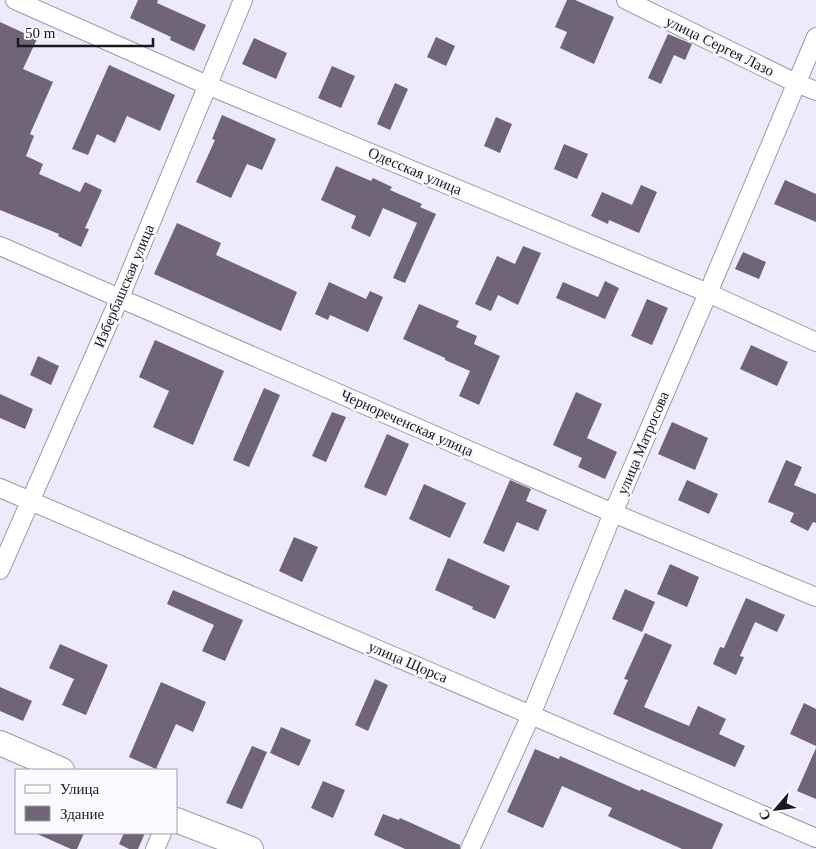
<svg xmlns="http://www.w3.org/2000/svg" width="816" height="849" viewBox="0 0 816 849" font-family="Georgia,serif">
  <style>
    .building { fill: #6f6576 }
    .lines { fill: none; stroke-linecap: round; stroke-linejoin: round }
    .street-casing { stroke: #9c99ad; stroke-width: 20 }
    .secondary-casing { stroke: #9c99ad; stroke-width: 26 }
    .street { stroke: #fff; stroke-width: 18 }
    .secondary { stroke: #fff; stroke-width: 24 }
    .labels { text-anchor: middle; stroke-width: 4.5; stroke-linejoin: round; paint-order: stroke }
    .street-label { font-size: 15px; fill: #19181f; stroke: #faf9fe }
  </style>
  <rect width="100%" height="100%" fill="#edeafc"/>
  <path class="building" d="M138,0h20l-1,3 49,22 -12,26 -24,-11 1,-3 -41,-19z
    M567,0h8l39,17 -20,47 -34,-16 7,-16 -12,-5z
    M0,22l37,17 -14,30 30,13 -23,52 4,2 -8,20 17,8 -4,10 41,18 5,-10 17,8 -17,38 4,1 -8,18 -23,-11 1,-2 -59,-24z
    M668,34l24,10 -7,16 -11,-5 -13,29 -13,-6z
    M436,37l19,9 -9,20 -19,-9z
    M254,38l33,15 -11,26 -34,-15z
    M109,65l66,30 -15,36 -33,-15 -12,27 -18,-9 -9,21 -16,-6z
    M332,66l23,10 -14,32 -23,-10z
    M395,83l13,6 -18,41 -13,-6z
    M222,115l54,24 -14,31 -15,-6 -16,34 -35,-16 19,-42 -3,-1z
    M496,117l16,7 -12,29 -16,-7z
    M564,144l24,10 -11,25 -23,-10z
    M336,166l35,15 2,-3 19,9 -2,3 32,14 -2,3 16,7 -31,69 -12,-5 24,-55 -34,-15 -13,29 -19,-9 5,-12 -35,-16z
    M785,180l31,14v28l-42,-18z
    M641,185l16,7 -18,41 -30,-13 -1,4 -17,-8 11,-24 30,13z
    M177,223l44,20 -5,12 81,37 -16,39 -127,-57z
    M523,246l18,7 -23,52 -20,-10 -7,16 -16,-7 22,-48 18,8z
    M743,252l23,10 -7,17 -24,-10z
    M605,281l14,7 -14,31 -49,-21 7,-16 35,15z
    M329,282l37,17 4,-8 13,6 -15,35 -38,-17 -2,5 -13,-6z
    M647,299l21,9 -16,37 -21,-9z
    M419,304l40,17 -3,6 21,9 -3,8 26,12 -21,49 -20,-9 11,-25 -25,-11v-2l-42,-19z
    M155,340l69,31 -31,74 -40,-18 16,-36 -30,-14z
    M751,345l37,17 -11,24 -37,-17z
    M38,356l21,10 -8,19 -21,-10z
    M264,388l16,7 -31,72 -16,-7z
    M576,392l26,12 -15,34 30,14 -12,27 -27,-12 4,-9 -29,-13z
    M0,394l33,15 -8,20 -25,-11z
    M332,412l14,5 -20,45 -14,-6z
    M672,422l36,16 -13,32 -37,-16z
    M387,434l22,10 -23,52 -22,-9z
    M786,460l16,7 -8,18 22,9v29l-3,-1 -5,9 -18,-9 4,-9 -26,-11z
    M510,480l21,9 -5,12 21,9 -9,21 -21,-9 -13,30 -21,-9z
    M687,480l31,14 -9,20 -31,-14z
    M424,484l42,19 -16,35 -41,-19z
    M294,537l24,10 -16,35 -23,-11z
    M448,558l62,28 -15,33 -23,-10 1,-2 -38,-17z
    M670,564l29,13 -12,30 -30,-13z
    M625,589l30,13 -13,30 -30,-13z
    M173,590l70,30 -18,41 -23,-10 12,-26 -47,-21z
    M746,598l39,17 -8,17 -22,-10 -15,34 4,1 -8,18 -23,-11 7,-17 4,1z
    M645,633l27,12 -28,62 45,19 9,-20 28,13 -7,15 26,12 -10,21 -122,-53 15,-34 -4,-1z
    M60,644l48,21 -22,50 -24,-10 12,-26 -25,-11z
    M375,679l13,6 -20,46 -13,-6z
    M161,682l45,20 -13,30 -17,-8 -20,45 -27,-12z
    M0,687l32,14 -9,20 -23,-10z
    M804,703l12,6v37l-26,-12z
    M281,727l30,13 -12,26 -29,-13z
    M252,746l15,6 -25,57 -16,-6z
    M816,748v51l-19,-8z
    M535,749l24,10 1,-3 80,35 1,-2 82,35 -11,25h-30l-74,-33 4,-8 -50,-22 -19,42 -36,-16z
    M323,781l22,9 -12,28 -22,-10z
    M383,814l16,6 1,-2 60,27v4h-55l-31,-14z
    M35,833h49l-7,16h-6z
    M124,833h21l-7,16h-9l-10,-5z"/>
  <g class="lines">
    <g class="street-casing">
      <path id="street" d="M15,0l192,85 501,208 108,49
        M626,0l170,83 20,8
        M0,246l613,267 203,84
        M0,488l531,227 285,123
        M0,570l120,-273 123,-297
        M155,849l7,-16
        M470,849l61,-134 82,-202 95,-220 108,-256"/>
    </g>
    <g class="secondary-casing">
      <path id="secondary" d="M0,743l62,27
        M176,820l75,29"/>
    </g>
    <use href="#street" class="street"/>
    <use href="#secondary" class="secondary"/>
  </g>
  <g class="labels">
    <g class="street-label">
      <text transform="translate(720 46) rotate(26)" y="5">улица Сергея Лазо</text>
      <text transform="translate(415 171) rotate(23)" y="5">Одесская улица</text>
      <text transform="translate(124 286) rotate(-67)" y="5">Избербашская улица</text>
      <text transform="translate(407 423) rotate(24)" y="5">Чернореченская улица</text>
      <text transform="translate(643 443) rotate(-67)" y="5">улица Матросова</text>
      <text transform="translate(408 662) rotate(23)" y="5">улица Щорса</text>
    </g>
  </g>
  <rect x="15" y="769" width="162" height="65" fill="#faf9fe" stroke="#a09fa5"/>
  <rect x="25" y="785" width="25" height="8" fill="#ffffff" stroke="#a09fa5"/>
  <text x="60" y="794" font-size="15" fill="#19181f">Улица</text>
  <rect x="25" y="806" width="25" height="15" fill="#6f6576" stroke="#a09fa5"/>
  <text x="60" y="819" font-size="15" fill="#19181f">Здание</text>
  <g transform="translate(776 809) rotate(242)" stroke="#faf9fe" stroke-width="4" paint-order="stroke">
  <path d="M0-4L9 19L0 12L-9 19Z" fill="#19181f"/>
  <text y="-8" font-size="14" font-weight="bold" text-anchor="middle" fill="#19181f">С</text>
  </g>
  <path d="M18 38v8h135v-8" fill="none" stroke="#19181f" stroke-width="2.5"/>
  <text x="25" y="38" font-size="15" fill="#19181f" stroke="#faf9fe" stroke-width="4" paint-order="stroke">50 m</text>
</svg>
